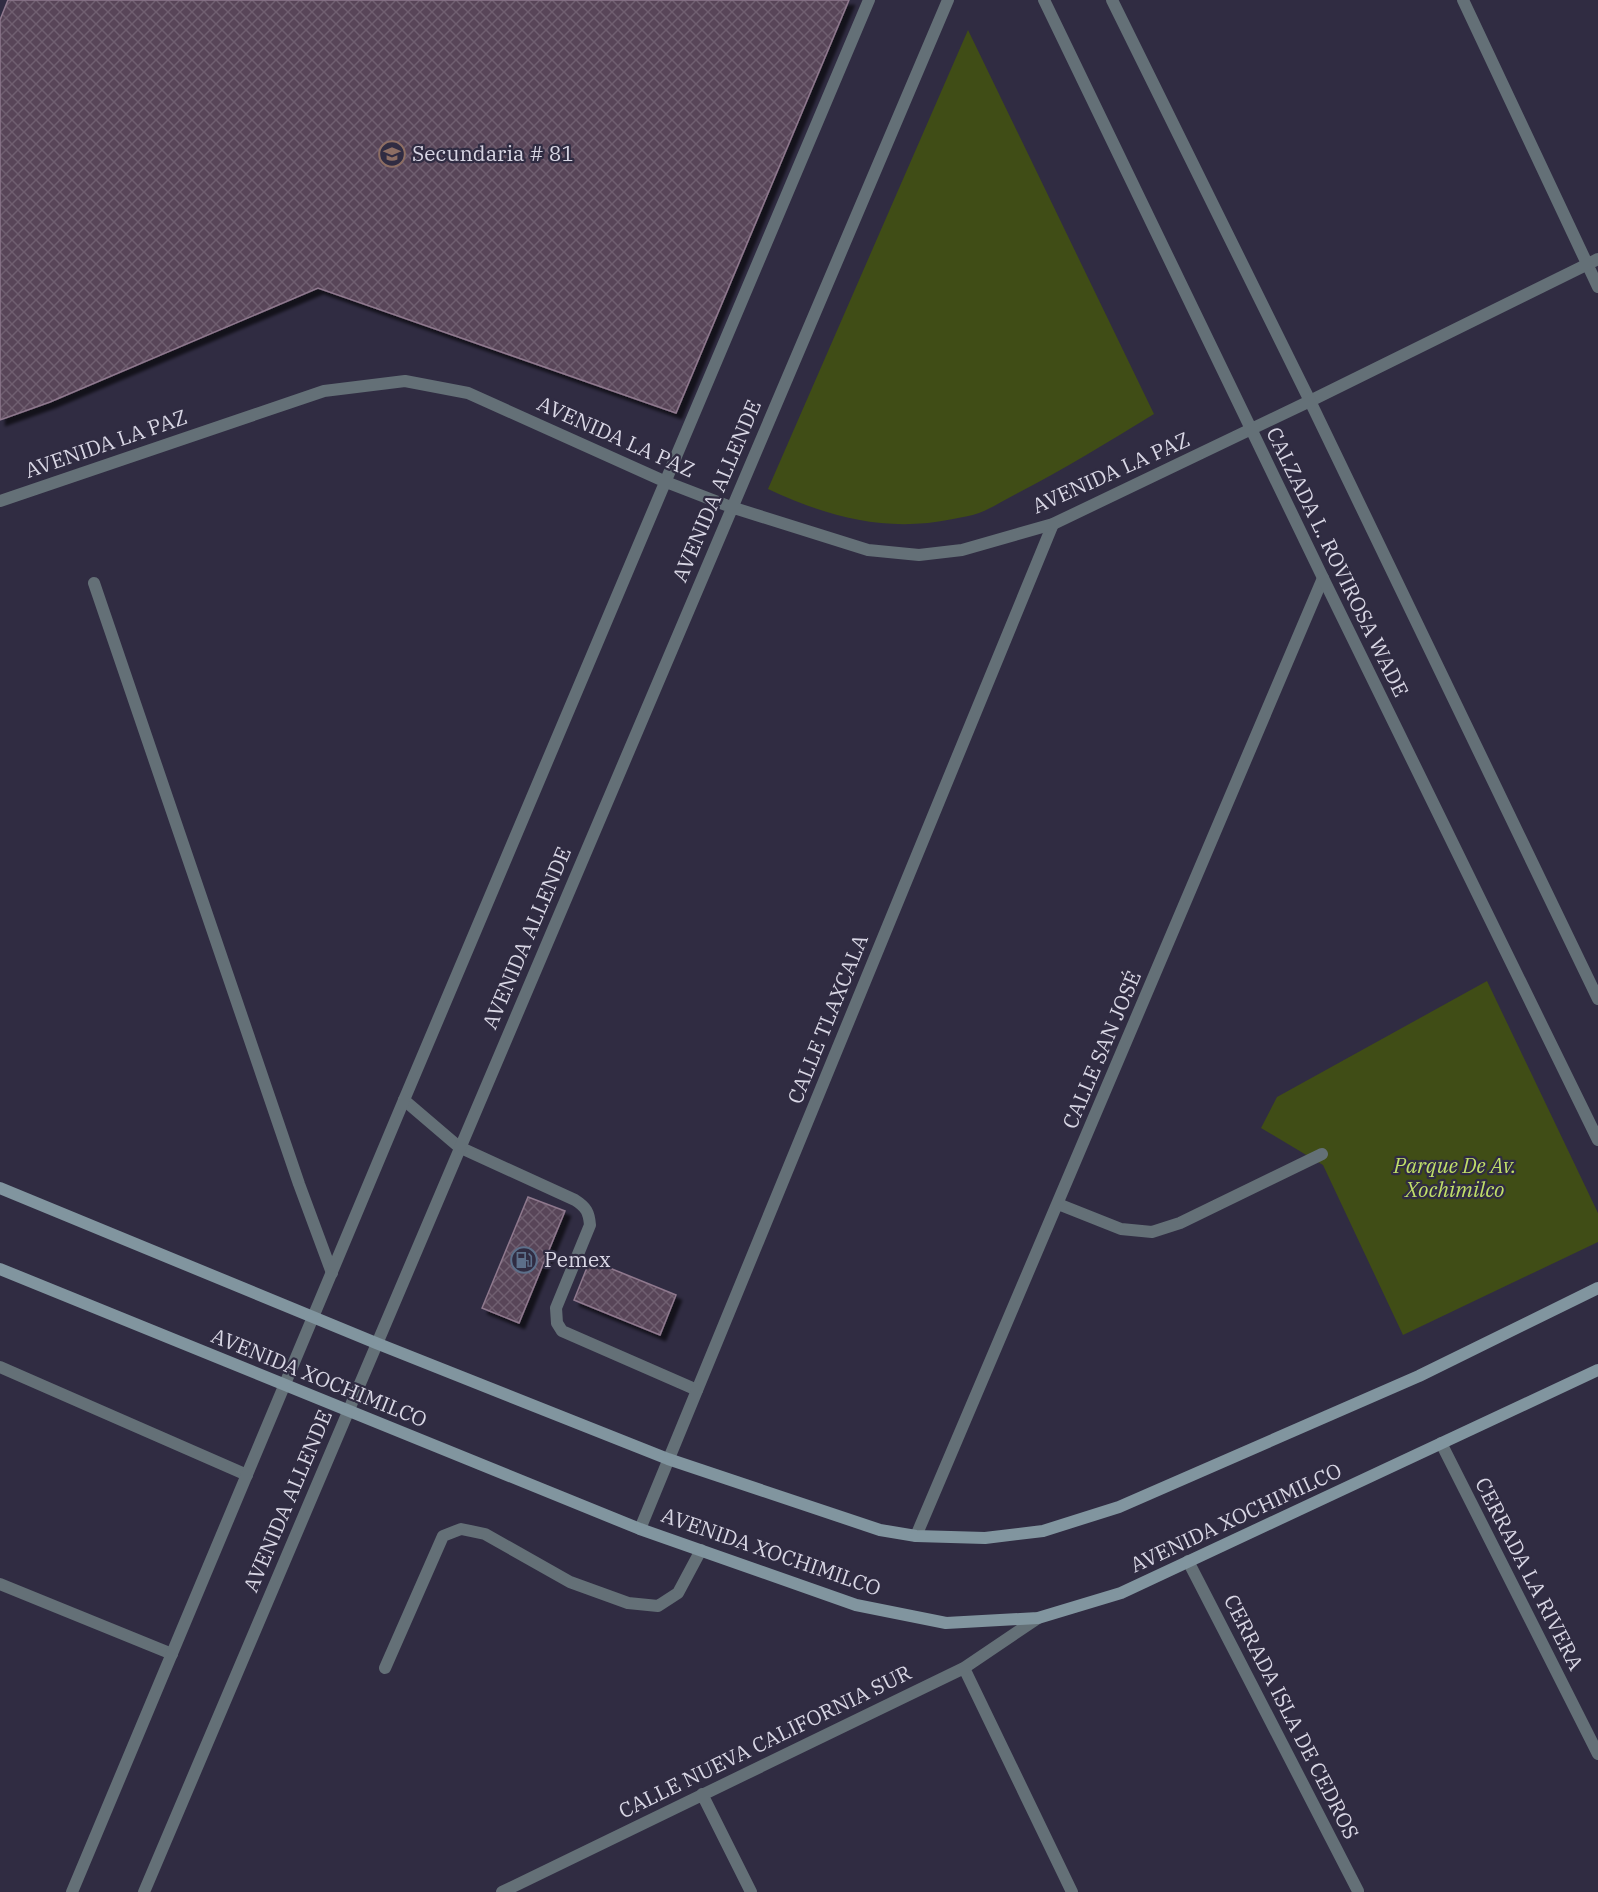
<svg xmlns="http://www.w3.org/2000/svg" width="1598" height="1892" viewBox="0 0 1598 1892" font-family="'IBM Plex Serif',serif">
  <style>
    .green { fill: #404d16 }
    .building { fill: url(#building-cross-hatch); stroke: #8f798e; stroke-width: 1.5; filter: url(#shadow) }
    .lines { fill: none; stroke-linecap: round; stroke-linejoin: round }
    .service { stroke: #647077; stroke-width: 12 }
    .minor { stroke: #647077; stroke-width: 12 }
    .tertiary { stroke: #647077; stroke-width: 12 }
    .secondary { stroke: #81959f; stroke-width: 12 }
    .labels { text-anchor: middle; stroke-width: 4.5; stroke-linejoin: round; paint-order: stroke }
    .poi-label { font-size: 21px; fill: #d8d6e4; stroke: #302c42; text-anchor: start }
    .street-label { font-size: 21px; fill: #d8d6e4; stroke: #302c42 }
    .park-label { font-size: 21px; font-style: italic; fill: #c1df69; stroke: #302c42 }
  </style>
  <defs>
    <pattern id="building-cross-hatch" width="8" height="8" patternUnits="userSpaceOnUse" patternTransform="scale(1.5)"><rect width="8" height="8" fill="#584458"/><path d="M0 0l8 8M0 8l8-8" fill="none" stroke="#6f5e70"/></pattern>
    <filter id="shadow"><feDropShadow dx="5.5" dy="5.5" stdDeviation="1.5" flood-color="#0009"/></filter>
  </defs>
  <rect width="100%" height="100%" fill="#302c42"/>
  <path class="green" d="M968,30l186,384c-46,28 -91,56 -138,80 -12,6 -24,14 -37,19 -8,3 -18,4 -26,6 -67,14 -125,-2 -185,-30z
    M1487,981l111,232v29l-195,93 -80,-170 -62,-37 16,-31z"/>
  <path class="building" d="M8,0h841l-173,413 -358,-125 -268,114 -50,18v-400z
    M528,1197l37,14 -46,112 -37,-15z
    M590,1260l86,35 -16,40 -86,-35z"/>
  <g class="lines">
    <path class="service" d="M94,583l205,601 33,89
      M404,1100l55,47 116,53c11,7 14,12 15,25l-34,83 1,15 5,8 135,59
      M0,1367l247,108"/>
    <path class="minor" d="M1463,0l135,287
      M1310,401l288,-142
      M1058,1204l63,25 31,3 28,-9 142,-69
      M1441,1443l157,311
      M640,1529l413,-1005
      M916,1536l407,-958
      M1188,1561l170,330
      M0,1584l172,70
      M385,1668l58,-132 18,-7 24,5 85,48 58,21 30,3 20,-13 23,-43
      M964,1668l108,224
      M702,1794l49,98
      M502,1892l462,-224 74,-50"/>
    <path class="tertiary" d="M1044,0l279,578 275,562
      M1112,0l198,401 288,598
      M0,501l324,-110 81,-10 63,12 198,89 65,25 137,43 51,5 43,-5 91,-26 257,-123
      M72,1892l332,-792 465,-1100
      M144,1892l804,-1892"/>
    <path class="secondary" d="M0,1188l376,155 292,116 212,71 36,6 69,2 58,-7 76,-24 300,-131 179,-88
      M0,1269l640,260 216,76 90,18 92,-5 83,-25 477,-223"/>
  </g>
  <defs>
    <g id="school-ring" transform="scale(1.35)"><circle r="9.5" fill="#302c42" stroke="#8d6e63" stroke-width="1.5"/><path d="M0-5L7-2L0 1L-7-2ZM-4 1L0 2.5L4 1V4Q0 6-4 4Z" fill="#8d6e63"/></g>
    <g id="fuel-ring" transform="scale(1.35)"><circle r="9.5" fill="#302c42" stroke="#5c6f8a" stroke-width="1.5"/><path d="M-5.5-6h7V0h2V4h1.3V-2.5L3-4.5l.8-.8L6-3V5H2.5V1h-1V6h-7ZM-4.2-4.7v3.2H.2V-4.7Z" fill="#5c6f8a"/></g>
  </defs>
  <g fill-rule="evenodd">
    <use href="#school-ring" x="392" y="154"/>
    <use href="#fuel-ring" x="524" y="1260"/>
  </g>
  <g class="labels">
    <g class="poi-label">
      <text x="412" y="161">Secundaria # 81</text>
      <text x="544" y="1267">Pemex</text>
    </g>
    <g class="street-label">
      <text transform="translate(616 437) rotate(24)" y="7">AVENIDA LA PAZ</text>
      <text transform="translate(106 444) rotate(-19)" y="7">AVENIDA LA PAZ</text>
      <text transform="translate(1111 473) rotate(-24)" y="7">AVENIDA LA PAZ</text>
      <text transform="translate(717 491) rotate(-67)" y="7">AVENIDA ALLENDE</text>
      <text transform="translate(1337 562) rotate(64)" y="7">CALZADA L. ROVIROSA WADE</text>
      <text transform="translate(527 938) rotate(-67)" y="7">AVENIDA ALLENDE</text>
      <text transform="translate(828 1019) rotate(-68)" y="7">CALLE TLAXCALA</text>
      <text transform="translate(1102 1050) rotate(-67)" y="7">CALLE SAN JOSÉ</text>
      <text transform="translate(319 1378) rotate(22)" y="7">AVENIDA XOCHIMILCO</text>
      <text transform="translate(288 1501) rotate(-67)" y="7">AVENIDA ALLENDE</text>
      <text transform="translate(1236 1518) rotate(-25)" y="7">AVENIDA XOCHIMILCO</text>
      <text transform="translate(771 1552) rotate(19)" y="7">AVENIDA XOCHIMILCO</text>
      <text transform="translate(1529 1574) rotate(63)" y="7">CERRADA LA RIVERA</text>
      <text transform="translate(1291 1717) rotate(63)" y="7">CERRADA ISLA DE CEDROS</text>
      <text transform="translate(765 1742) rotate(-26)" y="7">CALLE NUEVA CALIFORNIA SUR</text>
    </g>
    <g class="park-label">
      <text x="1455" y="1173">Parque De Av.<tspan x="1455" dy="24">Xochimilco</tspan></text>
    </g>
  </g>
</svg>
